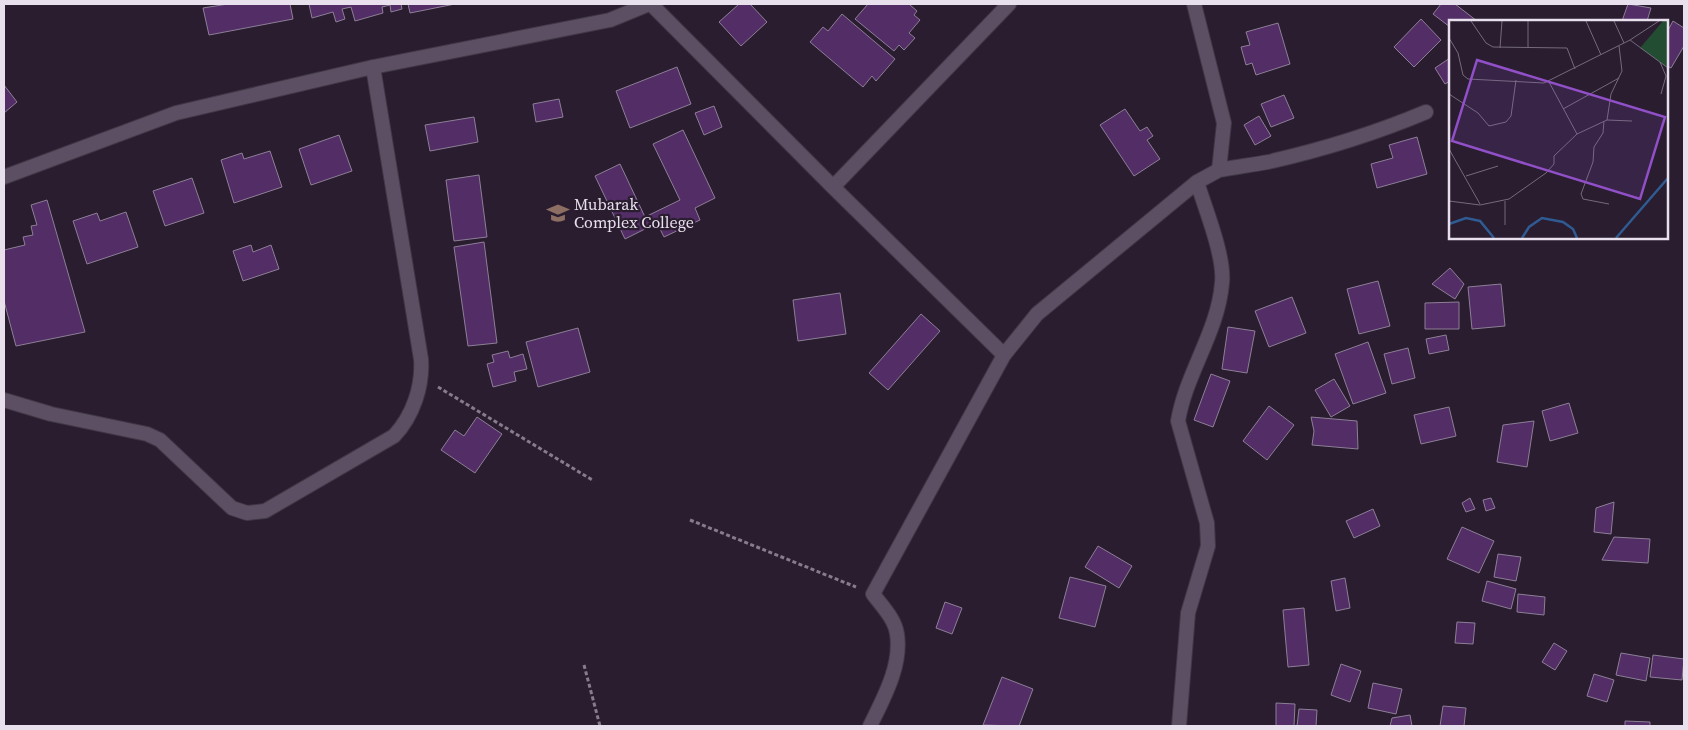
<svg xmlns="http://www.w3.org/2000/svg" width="1688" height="730" viewBox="0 0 1688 730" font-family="'Source Serif 4',serif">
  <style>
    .building { fill: #522d66; stroke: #8d7f96 }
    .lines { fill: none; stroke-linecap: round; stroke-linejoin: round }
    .minor-casing { stroke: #403746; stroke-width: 16 }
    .path { stroke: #867c8c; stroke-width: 3; stroke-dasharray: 4 2.5; stroke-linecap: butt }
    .minor { stroke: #5c4f64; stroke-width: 14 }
    .labels { text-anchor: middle; stroke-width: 4.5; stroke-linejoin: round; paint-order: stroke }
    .poi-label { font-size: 16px; fill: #e8e0ed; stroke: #291d2f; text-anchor: start }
    .inset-river { fill: none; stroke: #2f5b92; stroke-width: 2.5 }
    .inset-road { fill: none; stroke: #756b7b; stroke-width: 1 }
    .view { fill: #9150c8; fill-opacity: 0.15; stroke: #9150c8; stroke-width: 2.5 }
    .inset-edge { fill: none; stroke: #e8e0ed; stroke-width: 2.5 }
  </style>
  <rect width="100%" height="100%" fill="#291d2f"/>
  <path class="building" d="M228,4h62l3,15 -84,16 -6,-27z
    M309,4h92l1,5 -11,3 -1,-7 -8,2 1,6 -28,8 -4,-14 -9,2 3,10 -9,3 -3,-10 -21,6z
    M408,4h47l-45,9z
    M739,4h11l17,18 -26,24 -22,-24z
    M868,4h41l8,7 -3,4 6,5 -11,13 6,5 -11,12 -5,-5 -5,6 -39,-32z
    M1441,4h14l22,17h-27v6l-17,-13z
    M1628,4l23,4 -4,13h-25z
    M842,14l53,45 -19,22 -4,-5 -9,11 -53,-45 13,-15 5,4z
    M1421,19l20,21 -27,27 -20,-20z
    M1673,21l11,7v18l-13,22 -4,-2v-34z
    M1278,23l12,41 -34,11 -4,-12 -6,2 -5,-18 9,-2 -4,-13z
    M1450,58v23l-5,3 -10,-16z
    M677,67l14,37 -61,24 -14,-37z
    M4,85l13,17 -13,11z
    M1284,95l10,23 -23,9 -10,-23z
    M559,99l4,18 -27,5 -3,-18z
    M714,106l8,21 -18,8 -9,-22z
    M1125,109l15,22 7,-4 6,9 -6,4 13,19 -26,17 -34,-51z
    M1259,116l12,20 -16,9 -11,-20z
    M474,117l4,25 -48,9 -5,-26z
    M683,130l32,68 -20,10 5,12 -36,17 -7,-14 -32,16 -30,-63 25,-12 25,53 35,-17 -27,-56z
    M339,135l13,36 -41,14 -12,-36z
    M1417,137l10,37 -50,14 -6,-24 22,-6 -4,-13z
    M270,151l12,36 -48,16 -13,-43 21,-7 2,6z
    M479,175l8,62 -33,4 -8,-61z
    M192,178l12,35 -39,13 -12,-35z
    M47,200l38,132 -69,14 -12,-45v-51l21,-5 -2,-8 10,-2 -2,-9 6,-1 -6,-20z
    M126,212l12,35 -51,17 -14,-43 24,-8 3,8z
    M484,242l13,101 -29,3 -14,-99z
    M251,245l2,7 18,-7 8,24 -36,12 -10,-30z
    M1450,268l14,16 -9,15 -23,-15z
    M1378,281l12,45 -31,8 -12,-45z
    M1501,284l4,42 -33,3 -4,-42z
    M840,293l6,41 -48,7 -5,-41z
    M1292,297l14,36 -37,14 -14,-36z
    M1459,302v27h-34v-26z
    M921,314l19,17 -52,59 -19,-17z
    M1228,327l27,4 -8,42 -25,-4z
    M578,328l12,44 -52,15 -12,-45z
    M1446,335l3,15 -20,4 -3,-15z
    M1368,342l18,51 -33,11 -18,-50z
    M1408,348l7,30 -23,6 -8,-30z
    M508,351l2,7 13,-4 4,15 -13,3 2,9 -23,6 -6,-23 7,-2 -2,-7z
    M1211,374l19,7 -17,46 -19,-7z
    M1334,379l16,27 -19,11 -16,-27z
    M1569,403l9,30 -28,8 -8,-30z
    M1269,406l25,19 -27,35 -24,-19z
    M1449,407l7,29 -35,8 -7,-29z
    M477,417l25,17 -27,39 -34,-23 14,-20 9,6z
    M1311,417l46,4 1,28 -46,-4 2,-14z
    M1534,421l-7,46 -30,-5 6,-37z
    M1470,498l5,11 -9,3 -4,-9z
    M1491,498l4,10 -9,3 -3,-11z
    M1614,502l-3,32 -17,-2 2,-24z
    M1373,509l7,17 -26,12 -8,-17z
    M1462,527l32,14 -15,32 -32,-14z
    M1614,537l36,2 -2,24 -46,-3z
    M1098,546l34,20 -13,22 -34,-21z
    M1498,554l23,3 -5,24 -22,-4z
    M1070,577l36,9 -11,41 -36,-9z
    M1345,578l5,30 -14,3 -5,-30z
    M1487,581l29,8 -5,20 -29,-8z
    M1518,594l27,3 -1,18 -27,-3z
    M945,602l17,6 -10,26 -16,-6z
    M1304,608l5,57 -21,2 -5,-57z
    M1457,622l18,1 -2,21 -18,-1z
    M1554,643l13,8 -12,19 -13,-8z
    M1621,653l29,5 -4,23 -30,-6z
    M1653,655l31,4 -2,21 -32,-3z
    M1341,664l20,7 -11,31 -19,-7z
    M1594,674l20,6 -7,22 -20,-6z
    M1002,677l31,12 -14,37 -36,-1z
    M1373,683l29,6 -6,25 -28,-6z
    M1276,703l19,1 -1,22h-18z
    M1443,706l23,2 -2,18h-24z
    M1299,709l18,1 -1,16h-19z
    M1410,715l2,11h-22l2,-8z
    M1625,721l25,1v4h-25z"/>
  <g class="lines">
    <g class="minor-casing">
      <path id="minor" d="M651,4l182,183 171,168
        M1219,170c16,-3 33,-5 49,-8 53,-12 108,-29 158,-50
        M4,177l172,-64 197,-46 237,-47 39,-16
        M833,187l176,-183
        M4,400l47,14 96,20 13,6 72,68 15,5 18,-2 129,-75c19,-20 29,-50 27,-77l-48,-292
        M870,726c13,-27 32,-60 27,-92 -2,-15 -15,-28 -24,-40l131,-239 33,-41 160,-132 22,-12 5,-47 -30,-119
        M1179,726l9,-113 20,-67 -1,-23 -29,-102c8,-48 40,-89 44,-138 3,-26 -17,-75 -25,-101"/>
    </g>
    <path class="path" d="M438,387l156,94
      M690,520l166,67
      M584,665l16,61"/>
    <use href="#minor" class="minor"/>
  </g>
  <defs>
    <g id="university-bare" transform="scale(1.725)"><path d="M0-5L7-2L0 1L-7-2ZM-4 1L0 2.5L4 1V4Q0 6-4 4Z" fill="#8d6e63" stroke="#291d2f" stroke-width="2.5" paint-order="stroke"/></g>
  </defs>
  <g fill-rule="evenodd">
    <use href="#university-bare" x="558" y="213"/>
  </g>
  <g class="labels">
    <g class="poi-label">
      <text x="574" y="210">Mubarak<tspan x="574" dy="18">Complex College</tspan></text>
    </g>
  </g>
  <g transform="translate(1449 20)">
    <rect width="219" height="219" fill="#291d2f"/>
    <path d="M214,1h5v47l-28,-20z" fill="#234d32"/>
    <path class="inset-river" d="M0,204l17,-6 14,3 14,17M73,218l7,-11 13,-9 21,4 10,7 4,9M167,218l52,-60"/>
    <path class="inset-road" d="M22,1l15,22 7,4 74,1 8,21M137,1l15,34M165,1l10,22M0,18l9,15 5,22 5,4 76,4 86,-43 29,-19M181,20l38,28M51,28l2,-27M79,28v-27M211,42l6,14 -5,18M100,62l28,52M0,74l29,19 11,13 17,-4 5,-6 5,-36M114,89l56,-31M158,100l25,1M155,101l-1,12 -9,14 -1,15 -12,32 2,5 26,5M0,129l31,55M17,156l32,-10M0,181l31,4 29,-6 37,-26 8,-9v-8l23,-22 30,-14 4,-26 11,-23 -3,-25M56,181v24"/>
    <path class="view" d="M28,40l188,57 -25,82 -188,-58z"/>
    <rect width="219" height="219" class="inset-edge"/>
  </g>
  <rect width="1688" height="730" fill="none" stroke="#e8e0ed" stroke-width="10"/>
</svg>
